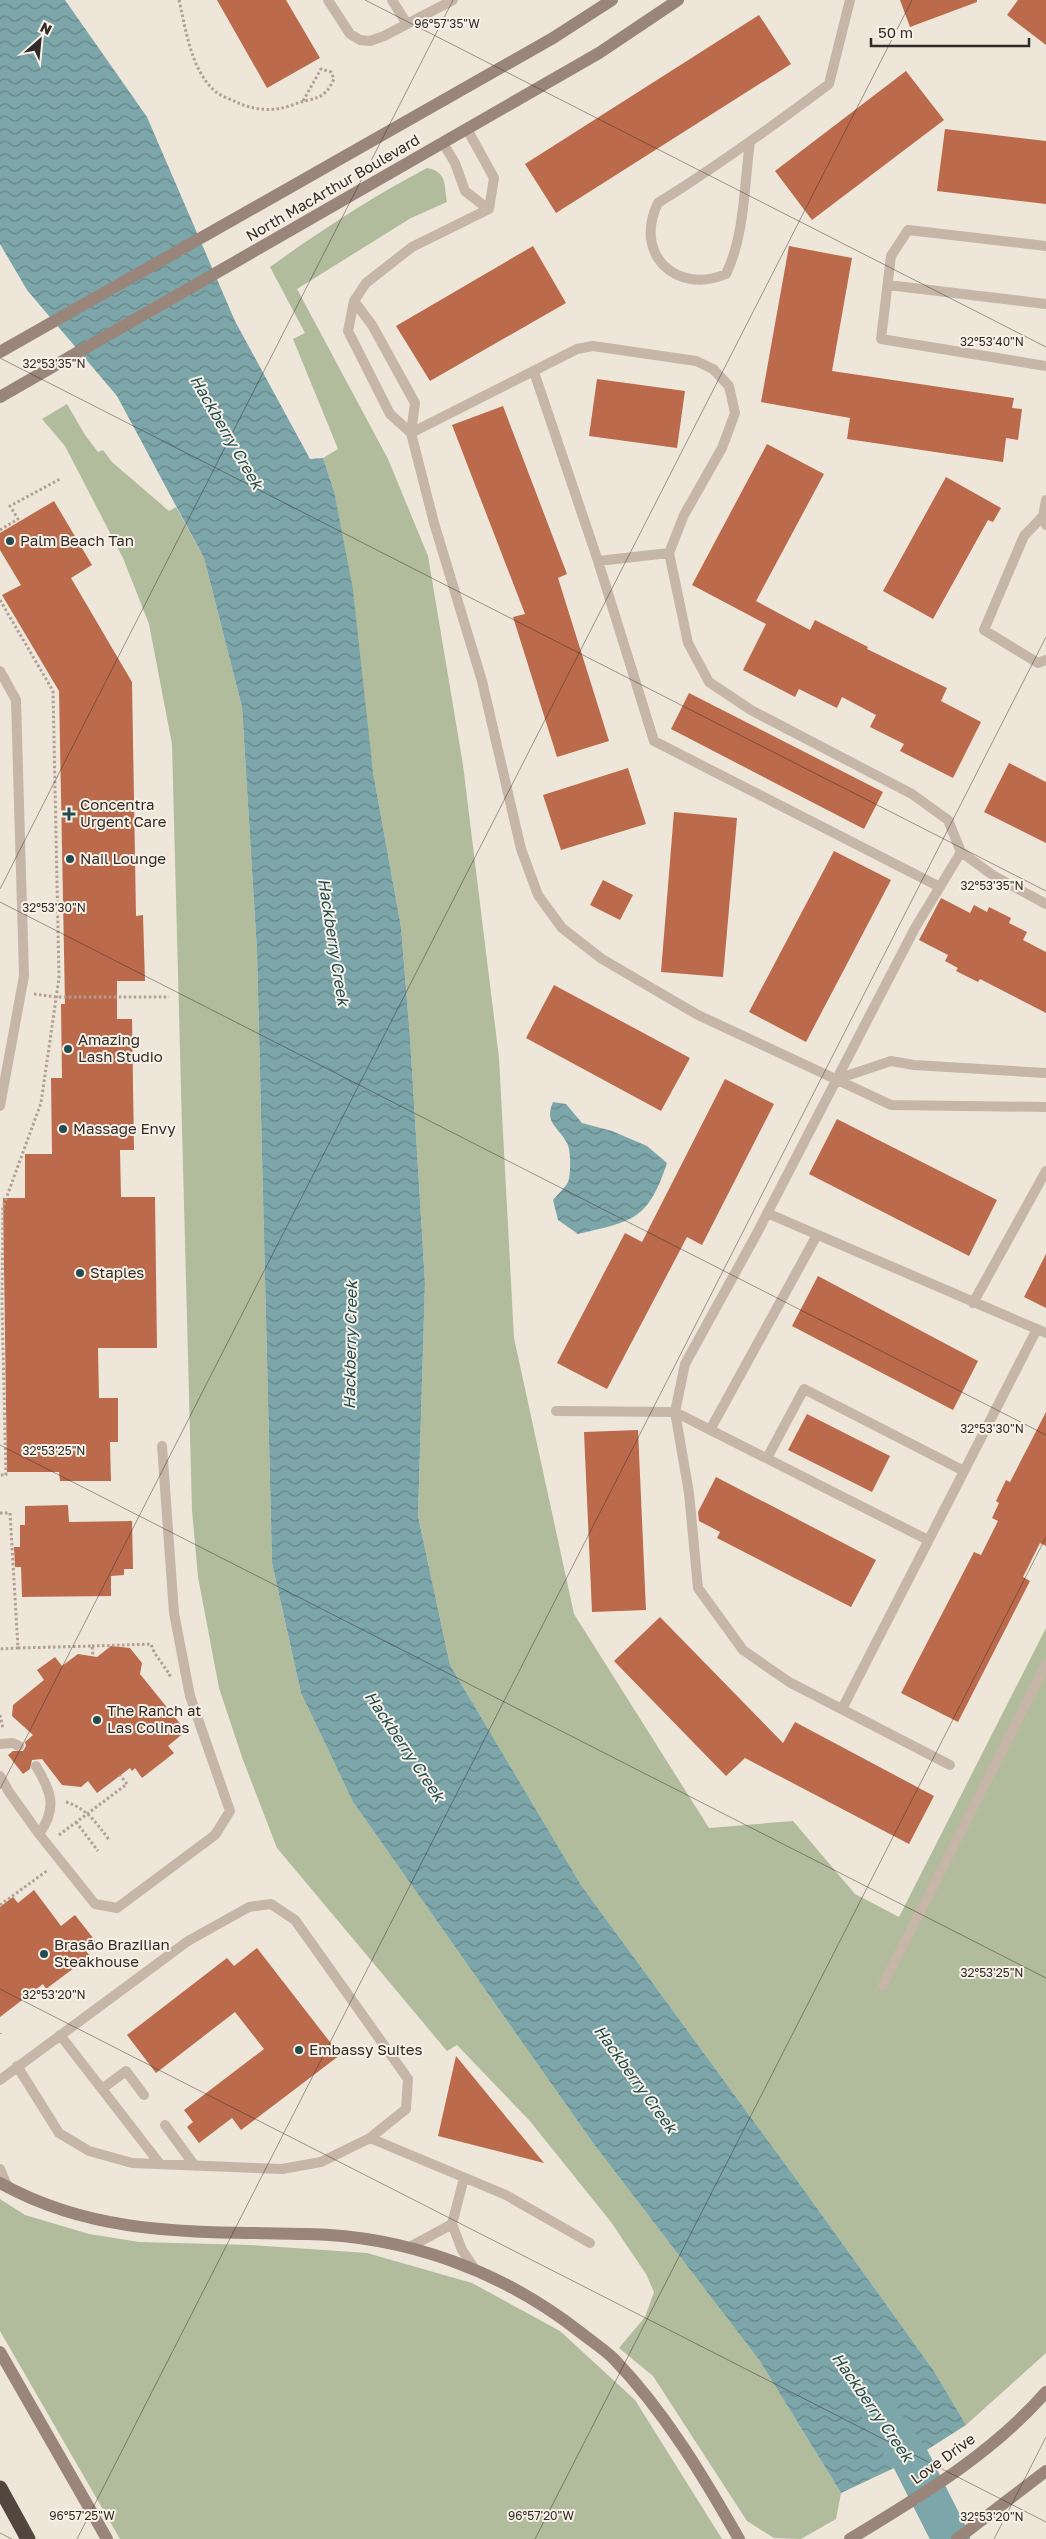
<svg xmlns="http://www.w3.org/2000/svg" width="1046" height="2539" viewBox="0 0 1046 2539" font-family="'Golos Text',sans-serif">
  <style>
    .green { fill: #b0bc9b }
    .water { fill: url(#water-waves) }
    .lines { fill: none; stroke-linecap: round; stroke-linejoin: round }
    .river { stroke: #7ca6a9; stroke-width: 38 }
    .building { fill: #bb6a4c }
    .path { stroke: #b1a092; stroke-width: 3; stroke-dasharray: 2.5 2.5; stroke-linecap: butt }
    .lane { stroke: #c6b6a7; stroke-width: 10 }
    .secondary { stroke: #998579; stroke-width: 12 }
    .highway { stroke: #53463f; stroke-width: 15 }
    .ticks { fill: none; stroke: #332b27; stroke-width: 1; stroke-opacity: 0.45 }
    .poi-dot { fill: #204c50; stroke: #f7f0e6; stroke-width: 2 }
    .labels { text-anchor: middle; stroke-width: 4; stroke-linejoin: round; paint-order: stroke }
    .street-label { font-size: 15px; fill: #332b27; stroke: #f7f0e6 }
    .poi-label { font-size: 15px; fill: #332b27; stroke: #f7f0e6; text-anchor: start }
    .water-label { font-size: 16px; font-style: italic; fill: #204c50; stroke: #f7f0e6 }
    .ticks-label { font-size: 12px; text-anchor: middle; fill: #332b27; stroke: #f7f0e6; stroke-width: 4; stroke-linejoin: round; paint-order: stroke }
  </style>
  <defs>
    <pattern id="water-waves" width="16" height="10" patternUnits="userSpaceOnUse" patternTransform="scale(1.25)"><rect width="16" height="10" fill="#7ca6a9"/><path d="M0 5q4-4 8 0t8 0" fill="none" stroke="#66878a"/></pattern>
  </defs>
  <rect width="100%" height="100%" fill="#efe6da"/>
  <path class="green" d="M427,168c20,4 17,16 20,34l-36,16 -114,71 91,170 40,97 35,209 36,293 15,280 60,276 135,214 84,-7 62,73 44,23 147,-289v725l-80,72 -32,-54 -135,-188 -218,-298 -131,-220 -32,-149 7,-233 -15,-246 -9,-110 -28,-155 -39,-281 -11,-33 15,-9 -45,-110 12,-6 -35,-66c50,-36 102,-70 157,-99z
    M67,404l18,31 13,17 5,-2 9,12 57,49 7,-4 28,51 38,149 15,244 15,612 29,130 52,109 240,341 166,217 82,133 -5,26 -35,20 -27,-1 -27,-17 -94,-145 -34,-28 26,-31 9,-25 -8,-18 -35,-52 -82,-102 -72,-75 -10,6 -170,-203 -34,-88 -24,-72 -21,-111 -6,-67 -20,-766 -23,-120 -26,-66 -58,-112 -23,-27z
    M0,2199l25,16 64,19 50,8 111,3 117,8 105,30 88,48 75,69 87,139h-602l-120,-208z"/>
  <path class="water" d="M0,0h65l82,117 88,204 75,138 13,-1 11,33 19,99 20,182 28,155 9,110 15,246 -7,233 32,149 131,220 218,298 135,188 32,54 -55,35 -70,33 -82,-133 -166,-217 -240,-341 -52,-109 -29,-130 -15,-612 -15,-244 -38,-149 -87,-162 -90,-106 -27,-46z
    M553,1102l13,2 16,19 30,8 35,15 20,17c-19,57 -33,58 -89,71l-20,-14 -5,-20c5,-6 12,-12 15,-18 3,-7 3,-33 -1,-39 -9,-17 -23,-20 -14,-41z"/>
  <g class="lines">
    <path class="river" d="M881,2418l30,42 40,79"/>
  </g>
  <path class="building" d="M217,0h69l34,58 -53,30z
    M900,0h77v2l-67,25z
    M1018,0h28v45l-39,-30z
    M759,15l32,49 -235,149 -31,-49z
    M906,71l38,49 -132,100 -37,-49z
    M945,129l101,12v63l-109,-13z
    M533,246l33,57 -136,78 -34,-55z
    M789,246l63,12 -20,113 182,27 -2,10 10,1 -4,31 -12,-2 -3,24 -156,-23 3,-21 -89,-16z
    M597,379l88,12 -8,57 -88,-12z
    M503,406l64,168 -9,4 51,163 -52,16 -44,-140 12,-3 -73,-189z
    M767,444l57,30 -68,127 54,29 5,-10 53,27 -1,2 80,39 -6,13 40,21 -28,56 -53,-27 4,-7 -34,-17 6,-12 -34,-18 -5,11 -38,-19 -4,8 -52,-27 23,-46 -74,-39z
    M946,477l55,31 -8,14 -5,-2 -55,99 -50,-28z
    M54,501l38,64 -21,13 61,104 4,234 7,-1 2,66h-28v38h15l2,131h-14l1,47h34l2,151h-59l1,50h19v44h-8l1,39h-51l-1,-9h-52l-4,-274h22v-44h27l-1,-76h11l-1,-74h4l-6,-313 -57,-96 19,-10 -21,-35v-17z
    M689,693l194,99 -19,37 -193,-100z
    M1009,763l37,19v61l-62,-31z
    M628,768l18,56 -85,26 -18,-55z
    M674,812l63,6 -14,159 -62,-5z
    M834,851l57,29 -85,162 -57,-30z
    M603,880l30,15 -13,25 -30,-15z
    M941,898l29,15 4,-8 13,7 2,-5 22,11 -2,5 18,9 -4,8 23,12v61l-66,-34 -2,3 -22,-11 2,-3 -13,-7 3,-6 -29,-15z
    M554,985l136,73 -29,53 -135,-73z
    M725,1079l49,25 -72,141 -15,-8 -80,152 -50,-26 68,-130 17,9z
    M837,1119l160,81 -28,56 -160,-82z
    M1046,1254v54l-22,-11z
    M818,1276l160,85 -25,49 -161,-84z
    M1046,1412v134l-6,-3 -17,34 7,4 -72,141 -57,-29 73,-141 7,3 17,-34 -6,-3 7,-15 -3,-2 10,-21 4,2z
    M807,1414l83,42 -18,36 -84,-42z
    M638,1430l8,180 -54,2 -8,-180z
    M716,1477l160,83 -25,47 -134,-69 3,-6 -21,-11 -1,-9z
    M68,1505l1,17 63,-1 1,48h-9v6l-13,1v20l-89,1 -1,-30h-6l-1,-20h6v-22h5v-19z
    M660,1617l123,126 12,-21 139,74 -25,48 -164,-86 -19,18 -112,-115z
    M111,1646l19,2 12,15 -2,11 46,57 -18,15 6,7 -32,25 -7,-10 -3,3 -2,-3 -33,25 -9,-12 -7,6 -19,-2 -20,-26 -10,1 -2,9 -7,5 -15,-19 5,-4h10l3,-5 -1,-4 8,-7 -21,-19 1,-11 31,-25 -7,-10 18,-13 7,9 16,-12 19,3z
    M34,1890l27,36 14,-11 22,28 -11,8 4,5 -44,33 -3,-5 -43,33v-110l13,-10 5,6z
    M257,1948l83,107 -99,75 -9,-12 -33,25 -12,-16 6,-5 -9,-12 80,-61 -29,-37 -79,61 -29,-38 100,-77 7,8z
    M456,2056l88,107 -106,-27z"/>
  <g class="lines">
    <path class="path" d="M179,0c7,30 12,71 37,92 5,4 14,7 20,10 19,9 40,10 59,2 20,-7 29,-3 39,-25l-3,-7 -10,-3 -18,32
      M0,530l18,-11 -8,-13 50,-27
      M0,600l53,91 6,287 -18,125 -38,104 -1,99 4,169h-6
      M34,994l23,3h112
      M0,1513h10l8,135 -18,1
      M92,1646l59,-2 3,8 16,23 -3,2
      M18,1648l74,-2 1,10
      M0,1715l3,14
      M66,1802c22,7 31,22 44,39
      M76,1822l22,29
      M59,1835l68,-51 -7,-9
      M0,1905l48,-35
      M0,2033v1"/>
    <path class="lane" d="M328,0l22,34 10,6 10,1 14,-5 69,-36
      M392,0l15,24
      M750,142c-6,43 -5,93 -24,132 -50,21 -93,-20 -68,-71 59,-37 115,-77 171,-119l21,-84
      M443,143l12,20 10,28 23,18
      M1046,246l-138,-16 -17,26 -10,83 165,27
      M888,285l158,19
      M354,301l18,24 43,78 -4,30 23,90 48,158 39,168 17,46 24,33 40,31 96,56 193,90 155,2
      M534,372l64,189 56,180 286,146
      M411,433l166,-84 16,-3 103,15 17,8 16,17 6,27 -13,35 -38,67 -15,38 19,90 21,39 42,28 161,84 36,26 13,32 33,24 52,28
      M411,433l-21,-19 -42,-83 6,-30 12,-18 46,-36 77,-38 5,-31 -27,-49
      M1046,500l-3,16 3,9
      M1043,516l-19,20 -40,94 54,33 8,-3
      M598,561l71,-8
      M0,671l16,29 8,276 -24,130
      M837,1079l54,-18 23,4 132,8
      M767,1213l279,120
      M973,1303l73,-132
      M556,1411l119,1 253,128
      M710,1430l107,-195
      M767,1458l37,-69 160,82
      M842,1709l195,-380
      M0,1744l13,-1 6,3
      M950,1765l-161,-83 -46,-32 -45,-62 -9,-95 -14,-81 10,-48 71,-129 159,-307 46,-76
      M36,1766c15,25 22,42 3,68
      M0,1776l9,16 30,42 56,70 22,4 98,-73 15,-24 -40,-115 -16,-83 -12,-167
      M883,1985l163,-321
      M60,2035l100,129
      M0,2080l188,-139 61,-34 22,-3 24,16 113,159 -2,30 -36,29 -49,24 -39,7 -150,-6 -43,-12 -30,-18 -42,-67
      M103,2088l23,-17 18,24
      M165,2125l30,41
      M370,2138l136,57 84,48
      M0,2169l8,19
      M464,2178l-12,46 10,26 12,18
      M408,2248l44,-24"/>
    <path class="secondary" d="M0,352l553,-314 59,-38
      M0,397l599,-344 79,-53
      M0,2183c98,55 200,48 308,51 99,2 194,37 272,98 11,9 24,17 34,27 51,53 89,117 125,180
      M0,2352l107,187
      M850,2539c69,-42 142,-85 196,-147
      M957,2539l89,-68"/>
    <path class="highway" d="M0,2488l28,51"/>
  </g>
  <path class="ticks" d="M365,0l681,347M0,358l1046,533M0,889l453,-889M0,902l1046,533M0,1445l1046,533M0,1789l912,-1789M0,1989l1046,533M0,2533l12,6M77,2539l969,-1902M535,2539l511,-1002M994,2539l52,-102"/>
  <g class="poi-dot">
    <circle cx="10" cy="541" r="5"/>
    <path d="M66.5 806.5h5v5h5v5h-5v5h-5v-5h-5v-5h5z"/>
    <circle cx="70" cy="859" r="5"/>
    <circle cx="68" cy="1049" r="5"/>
    <circle cx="63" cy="1129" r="5"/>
    <circle cx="80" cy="1273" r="5"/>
    <circle cx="97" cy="1720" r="5"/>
    <circle cx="44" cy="1954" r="5"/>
    <circle cx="299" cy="2050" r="5"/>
  </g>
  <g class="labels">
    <g class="street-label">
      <text transform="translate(333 188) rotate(-30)" y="5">North MacArthur Boulevard</text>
      <text transform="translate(943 2459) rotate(-36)" y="5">Love Drive</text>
    </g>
    <g class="poi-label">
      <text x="20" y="546">Palm Beach Tan</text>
      <text x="80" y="810">Concentra<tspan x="80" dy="17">Urgent Care</tspan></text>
      <text x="80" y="864">Nail Lounge</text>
      <text x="78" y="1045">Amazing<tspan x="78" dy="17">Lash Studio</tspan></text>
      <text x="73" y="1134">Massage Envy</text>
      <text x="90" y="1278">Staples</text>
      <text x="107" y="1716">The Ranch at<tspan x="107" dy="17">Las Colinas</tspan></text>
      <text x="54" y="1950">Brasão Brazilian<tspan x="54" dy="17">Steakhouse</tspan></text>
      <text x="309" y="2055">Embassy Suites</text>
    </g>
    <g class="water-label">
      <text transform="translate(227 432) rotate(60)" y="6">Hackberry Creek</text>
      <text transform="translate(334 942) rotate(81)" y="6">Hackberry Creek</text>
      <text transform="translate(350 1345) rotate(-89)" y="6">Hackberry Creek</text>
      <text transform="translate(405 1746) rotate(56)" y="6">Hackberry Creek</text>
      <text transform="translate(636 2079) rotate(54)" y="6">Hackberry Creek</text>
      <text transform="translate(873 2407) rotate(55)" y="6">Hackberry Creek</text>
    </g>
  </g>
  <g class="ticks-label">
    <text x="447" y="28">96°57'35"W</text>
    <text x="992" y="346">32°53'40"N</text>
    <text x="54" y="368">32°53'35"N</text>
    <text x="992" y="890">32°53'35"N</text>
    <text x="54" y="912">32°53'30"N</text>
    <text x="992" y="1433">32°53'30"N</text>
    <text x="54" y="1455">32°53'25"N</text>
    <text x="992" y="1977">32°53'25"N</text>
    <text x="54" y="1999">32°53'20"N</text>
    <text x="82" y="2520">96°57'25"W</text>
    <text x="541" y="2520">96°57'20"W</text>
    <text x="992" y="2521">32°53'20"N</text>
  </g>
  <g transform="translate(40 40) rotate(27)" stroke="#f7f0e6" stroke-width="4" paint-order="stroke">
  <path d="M0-4L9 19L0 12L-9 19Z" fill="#332b27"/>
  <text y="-8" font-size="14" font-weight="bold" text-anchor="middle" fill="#332b27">N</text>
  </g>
  <path d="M871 38v8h158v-8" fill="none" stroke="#332b27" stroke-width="2.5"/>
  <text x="878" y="38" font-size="15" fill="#332b27" stroke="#f7f0e6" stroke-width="4" paint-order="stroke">50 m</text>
</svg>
